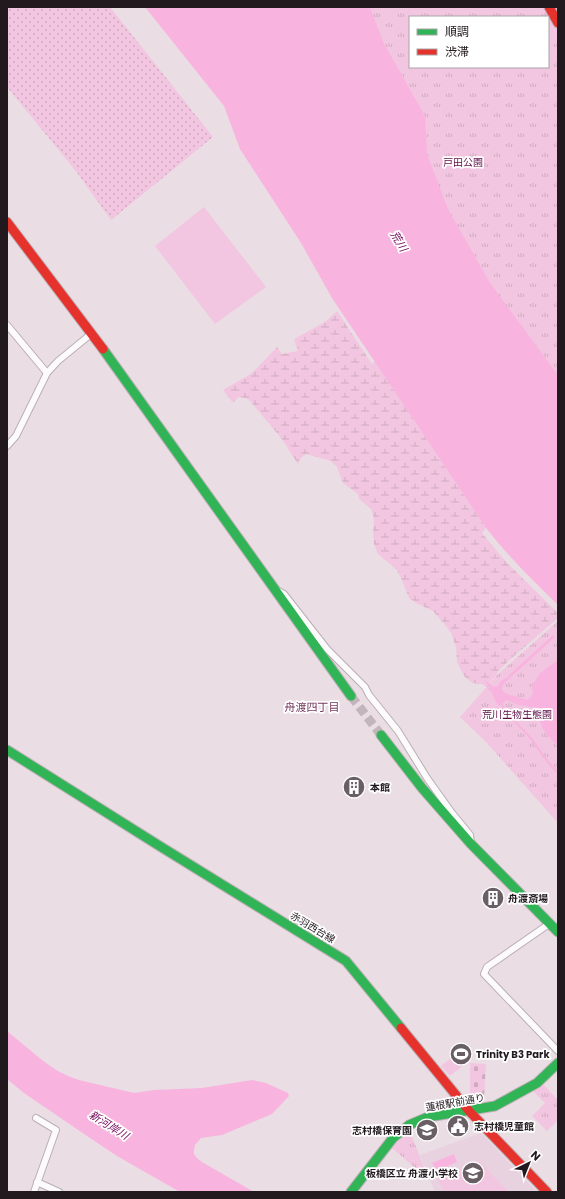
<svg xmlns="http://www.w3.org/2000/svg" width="565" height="1199" viewBox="0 0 565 1199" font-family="Poppins,'Noto Sans JP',sans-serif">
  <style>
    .built { fill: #e9d2e0 }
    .grass { fill: url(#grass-dots) }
    .wetland { fill: url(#wetland-marsh) }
    .cemetery { fill: url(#cemetery-stones) }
    .park { fill: url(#park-tufts); fill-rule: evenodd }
    .pitch { fill: #f2c6e0 }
    .water { fill: #f8b4de }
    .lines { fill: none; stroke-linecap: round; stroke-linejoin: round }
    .stream { stroke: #f8b4de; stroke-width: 2 }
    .secondary-tunnel { stroke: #c2b6bc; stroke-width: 9; stroke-dasharray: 9 4.5; stroke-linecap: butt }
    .street-casing { stroke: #baafb5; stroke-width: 8 }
    .fast-casing { stroke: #baafb5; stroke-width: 11 }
    .jam-casing { stroke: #baafb5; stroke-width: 11 }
    .street { stroke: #fcfafb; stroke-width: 6 }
    .fast { stroke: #30b455; stroke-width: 9 }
    .jam { stroke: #e5322d; stroke-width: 9 }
    .labels { text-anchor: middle; stroke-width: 3.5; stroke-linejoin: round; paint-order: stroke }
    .park-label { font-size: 10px; fill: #5d0e47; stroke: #fff }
    .poi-label { font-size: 10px; font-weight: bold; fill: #22191e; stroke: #fff; text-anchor: start }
    .street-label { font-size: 10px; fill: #22191e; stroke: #fff }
    .water-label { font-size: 11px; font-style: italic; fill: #75085a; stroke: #fff }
    .neighbourhood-label { font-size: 11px; fill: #753860; stroke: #fff }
  </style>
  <defs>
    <pattern id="grass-dots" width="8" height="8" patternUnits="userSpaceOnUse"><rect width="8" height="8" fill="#f2c6e0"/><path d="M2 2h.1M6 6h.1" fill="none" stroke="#cfaac0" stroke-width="1.8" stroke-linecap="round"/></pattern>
    <pattern id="wetland-marsh" width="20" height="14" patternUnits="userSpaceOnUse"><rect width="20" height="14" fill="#f2c6e0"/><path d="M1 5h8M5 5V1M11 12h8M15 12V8" fill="none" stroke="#cfaac0"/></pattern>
    <pattern id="cemetery-stones" width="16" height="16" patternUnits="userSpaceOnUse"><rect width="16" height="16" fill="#f2c6e0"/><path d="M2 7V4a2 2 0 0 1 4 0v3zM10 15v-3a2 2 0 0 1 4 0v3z" fill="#cfaac0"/></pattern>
    <pattern id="park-tufts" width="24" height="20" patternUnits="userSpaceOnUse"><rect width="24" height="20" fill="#f2c6e0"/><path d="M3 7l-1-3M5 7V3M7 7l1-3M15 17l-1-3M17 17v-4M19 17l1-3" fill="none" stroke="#cfaac0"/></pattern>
  </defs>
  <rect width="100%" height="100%" fill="#eadde4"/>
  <path class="built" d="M481,1133l56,59h-101l-2,-2 -14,-35z"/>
  <path class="grass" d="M7,7h103l103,130 -102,83 -36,-50 -68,-83z"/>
  <path class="wetland" d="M337,311l35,53 3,-2 111,166 -4,5 25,30 51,50v5l-45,39 -15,14 -1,3 -11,13 -4,-3 -10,-1 -8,-7 -7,-14 -1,-15 -5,-14 -5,-7 -13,-15 -17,-8 -7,-5 -8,-20 -4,-8 -19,-16 -4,-10 -1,-11 1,-14 -3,-10 -12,-10 -1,-5 -15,-11 -6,-16 -6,-6 -25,-7 -5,4 -3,6 -17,-26 -31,-37 -4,-3 -8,-1 -5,6 -10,-13 26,-15 8,-7 20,-21 5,7 16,-3 -4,-12 31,-17z"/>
  <path class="cemetery" d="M470,1063l16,1 -2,35 -14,-2z"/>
  <path class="park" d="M259,7h299v454zM410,17h138v50h-138z
    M558,621v202l-71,-80 -27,-26 38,-43z
    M542,1083l16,17v20l-11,11 -15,-15 13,-13 -12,-12z
    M410,1132l19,47v1l-37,-32 7,-8z"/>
  <path class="pitch" d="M204,207l62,80 -51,37 -60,-78z
    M468,1044l-3,20 -15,12 -9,-10z
    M480,1162l29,30h-63l-5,-6 -4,-7z"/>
  <path class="water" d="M145,7h225l13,35 42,74 2,38 21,55 42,74 68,92v230c-25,-24 -50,-49 -72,-77l-154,-230 -31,-55 -61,-94 -16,-43z
    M553,635l2,2 -44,40 -9,9v4l5,4 21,6 5,-6 -1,-8 8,-13 18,-13v86c-14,-14 -18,-17 -20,-38l-19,-3 -12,-5 -8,6 -2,-2 -6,-13 -3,-1 1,-3 -5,-8 8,7 5,1 5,-7 6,-3 2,-3z
    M7,1031l35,29 14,10 12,6 11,4 55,13 20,-3 48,-2 50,-8 14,3 22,10 1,3 -17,18 -50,21 -21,3 -6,7 -1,5v4l3,4 5,4 52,30h-74l-63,-36 -30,-20 -63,-43 -17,-14z
    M454,1154l3,8 -21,9 -4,-8z"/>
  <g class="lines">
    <path class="stream" d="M501,703c6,13 18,22 28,33 10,12 17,26 29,37"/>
    <path class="secondary-tunnel" d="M351,696l30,39"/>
    <g class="street-casing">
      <path id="street" d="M7,325l40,48
        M7,446l9,-10 31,-63 11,-12 33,-27
        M277,590l7,4 43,55 38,38 4,8 29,36 29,47 25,35 18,22 1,9
        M549,924l-62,43 -3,7 74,77
        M37,1182l22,10
        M34,1192l22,-62 -20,-12"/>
    </g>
    <g class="fast-casing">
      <path id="fast" d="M103,349l248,347
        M381,735l41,53 49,56 87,88
        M7,750l151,95 188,116 55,67
        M351,1192l42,-54 16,-13 19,-8 67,-11 42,-23 21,-20"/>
    </g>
    <g class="jam-casing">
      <path id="jam" d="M549,7l9,16
        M7,222l96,127
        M401,1028l68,83 78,81"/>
    </g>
    <use href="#street" class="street"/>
    <use href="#fast" class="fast"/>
    <use href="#jam" class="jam"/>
  </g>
  <defs>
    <g id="building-disc" transform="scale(1.15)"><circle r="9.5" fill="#685e63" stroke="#fff"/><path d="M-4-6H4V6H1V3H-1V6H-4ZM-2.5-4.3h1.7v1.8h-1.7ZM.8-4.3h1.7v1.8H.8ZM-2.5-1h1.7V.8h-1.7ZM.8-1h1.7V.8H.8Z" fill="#fff"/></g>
    <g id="stadium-disc" transform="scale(1.15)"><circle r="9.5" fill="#685e63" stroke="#fff"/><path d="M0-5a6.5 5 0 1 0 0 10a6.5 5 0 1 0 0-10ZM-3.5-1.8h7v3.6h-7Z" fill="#fff"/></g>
    <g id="civic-disc" transform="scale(1.15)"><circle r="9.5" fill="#685e63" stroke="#fff"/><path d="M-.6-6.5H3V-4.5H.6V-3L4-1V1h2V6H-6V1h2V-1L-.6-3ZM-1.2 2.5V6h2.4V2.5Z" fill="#fff"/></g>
    <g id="school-disc" transform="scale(1.15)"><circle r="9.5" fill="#685e63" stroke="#fff"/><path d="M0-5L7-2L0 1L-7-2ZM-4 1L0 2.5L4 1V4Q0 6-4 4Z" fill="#fff"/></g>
  </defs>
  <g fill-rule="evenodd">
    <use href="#building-disc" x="354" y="787"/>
    <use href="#building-disc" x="493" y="898"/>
    <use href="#stadium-disc" x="461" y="1054"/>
    <use href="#civic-disc" x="458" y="1126"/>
    <use href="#school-disc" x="427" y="1130"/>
    <use href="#school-disc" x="473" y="1173"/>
  </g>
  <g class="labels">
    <g class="park-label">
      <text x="463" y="166">戸田公園</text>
      <text x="517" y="718">荒川生物生態園</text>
    </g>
    <g class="poi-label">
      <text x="370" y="791">本館</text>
      <text x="508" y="902">舟渡斎場</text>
      <text x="476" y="1058">Trinity B3 Park</text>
      <text x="474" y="1130">志村橋児童館</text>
      <text x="412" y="1134" text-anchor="end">志村橋保育園</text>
      <text x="458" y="1177" text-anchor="end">板橋区立 舟渡小学校</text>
    </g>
    <g class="street-label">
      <text transform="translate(313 927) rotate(31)" y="4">赤羽西台線</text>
      <text transform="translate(455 1102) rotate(-10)" y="4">蓮根駅前通り</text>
    </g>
    <g class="water-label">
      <text transform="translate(399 241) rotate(59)" y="4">荒川</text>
      <text transform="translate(109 1125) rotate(32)" y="4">新河岸川</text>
    </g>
    <g class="neighbourhood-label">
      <text x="312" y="711">舟渡四丁目</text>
    </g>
  </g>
  <rect width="565" height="1199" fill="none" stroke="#22191e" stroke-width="16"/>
  <rect x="409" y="16" width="140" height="52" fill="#ffffff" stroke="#a7a3a5"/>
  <rect x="417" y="29" width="20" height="6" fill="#30b455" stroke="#a7a3a5"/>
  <text x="445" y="36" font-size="12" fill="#22191e">順調</text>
  <rect x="417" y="49" width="20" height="6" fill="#e5322d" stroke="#a7a3a5"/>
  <text x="445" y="56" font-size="12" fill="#22191e">渋滞</text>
  <g transform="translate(529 1163) rotate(43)" stroke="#ffffff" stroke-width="3" paint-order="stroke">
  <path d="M0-3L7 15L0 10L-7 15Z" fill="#22191e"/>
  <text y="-6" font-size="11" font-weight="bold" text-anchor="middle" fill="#22191e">N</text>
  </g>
</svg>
